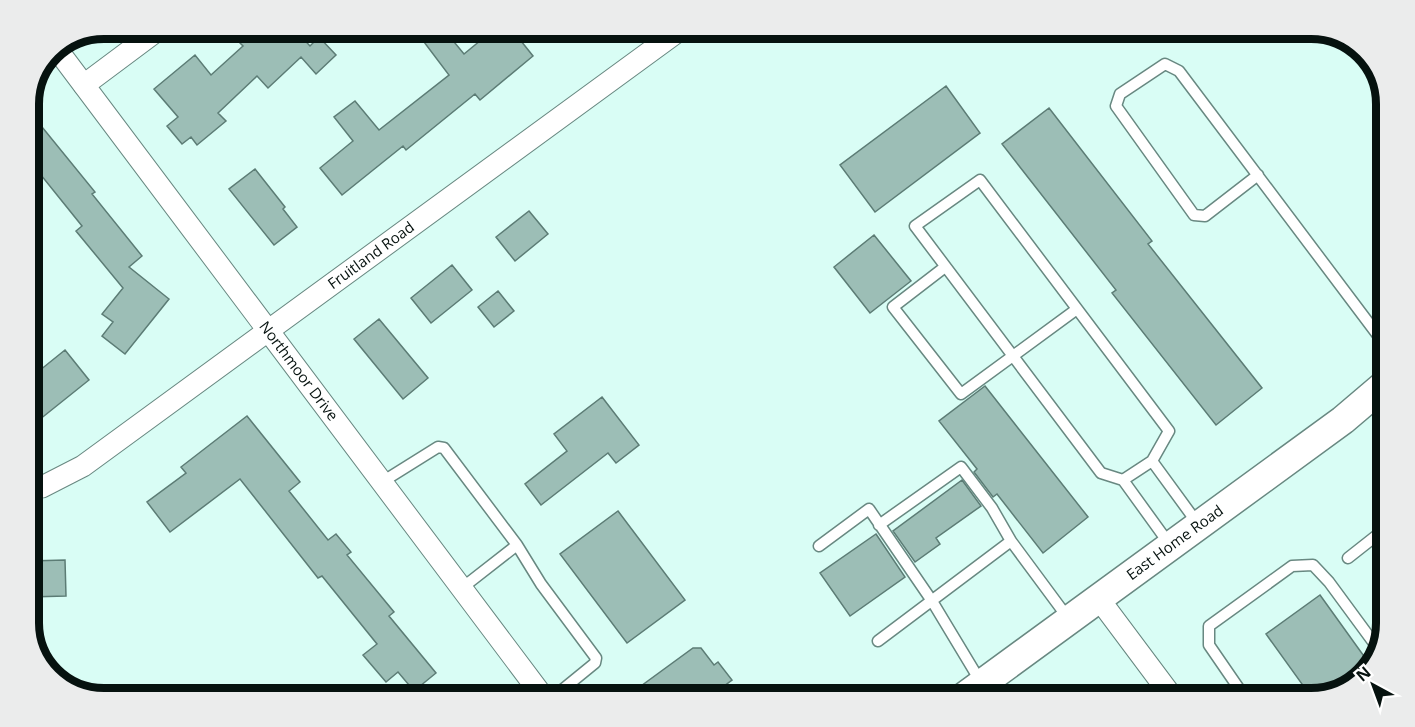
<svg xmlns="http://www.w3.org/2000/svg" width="1415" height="727" viewBox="0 0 1415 727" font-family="'Open Sans',sans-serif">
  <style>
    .building { fill: #9cbeb6; stroke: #5c7c75; stroke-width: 1.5 }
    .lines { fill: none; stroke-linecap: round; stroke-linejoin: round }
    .lane-casing { stroke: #688881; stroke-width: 13 }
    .street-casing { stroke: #688881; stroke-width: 23 }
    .secondary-casing { stroke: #688881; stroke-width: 31 }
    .lane { stroke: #fff; stroke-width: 10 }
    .street { stroke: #fff; stroke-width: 21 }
    .secondary { stroke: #fff; stroke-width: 28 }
    .labels { text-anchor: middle; stroke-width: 4.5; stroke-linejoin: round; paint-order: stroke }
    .street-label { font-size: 15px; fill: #06120f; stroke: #fff }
    .rim { fill: none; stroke: #06120f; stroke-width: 8 }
  </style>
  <rect width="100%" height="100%" fill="#d9fdf5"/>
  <path class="building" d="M250,29l45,1 15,16 9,-9 17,18 -20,19 -15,-17 -33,31 -11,-12 -39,37 8,8 -29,24 -6,-8 -9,7 -15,-18 11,-9 -24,-28 41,-34 16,20 32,-29 -5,-5z
    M415,30l30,1 19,23 28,-23h21l20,25 -53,44 -5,-6 -69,56 -3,-4 -61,49 -22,-27 33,-27 -19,-24 21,-16 24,29 70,-55z
    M946,86l34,47 -105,79 -35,-47z
    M1049,108l103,133 -4,3 114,144 -46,37 -104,-132 4,-3 -114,-146z
    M29,111l66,81 -3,2 50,62 -13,11 40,32 -44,55 -23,-18 11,-14 -11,-8 21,-26 -47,-57 6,-5 -41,-51 -12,10z
    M255,169l30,38 -2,2 14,18 -23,18 -45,-56z
    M529,211l19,23 -33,27 -19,-24z
    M874,235l37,46 -41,32 -36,-46z
    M452,265l20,25 -41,33 -20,-25z
    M498,291l16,20 -20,16 -16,-20z
    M379,319l49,59 -25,21 -49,-60z
    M65,350l24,30 -60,48v-49z
    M985,386l103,131 -45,36 -46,-59 -4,3 -19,-25 3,-3 -38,-48z
    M602,397l37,48 -23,18 -8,-10 -67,52 -16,-21 42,-33 -13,-17z
    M247,416l53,66 -11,9 39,49 8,-6 15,18 -4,3 47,57 -5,4 47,57 -22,18 -16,-19 -12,10 -23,-27 14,-11 -55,-68 -4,2 -78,-99 -70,53 -23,-30 39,-29 -5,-6z
    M962,480l19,26 -45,32 4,6 -25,18 -22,-31z
    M618,511l67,89 -58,43 -67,-89z
    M876,534l29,43 -55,39 -30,-43z
    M65,560l1,36 -37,1v-36z
    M1320,595l51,71 -18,20 -41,12 -46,-64z
    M693,648h8l13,17 4,-3 14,18 -20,15 -82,-1z"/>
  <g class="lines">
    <g class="lane-casing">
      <path id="lane" d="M1258,175l-53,41 -11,-1 -78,-109 4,-12 45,-30 14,7 204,271
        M945,267l-52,40 68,87 116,-85
        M1152,461l46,63
        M1123,480l29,-19 17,-30 -189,-251 -65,46 186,247 22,7 47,65
        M382,482l56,-35 6,1 73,97 -55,43
        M879,525l82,-58 31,41 19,33
        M517,545l24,39 55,74 -1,5 -38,31
        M819,546l50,-37 63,92 50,83
        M1348,558l33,-26
        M878,641l133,-100 57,77
        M1242,693l-33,-48v-19l83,-60 21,-1 16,17 50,68"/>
    </g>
    <g class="street-casing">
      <g id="street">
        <path id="s1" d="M56,48l485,646"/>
        <path d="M84,85l75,-56"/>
        <path id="s2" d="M29,489l13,-2 41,-21 594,-434"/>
        <path d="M1099,599l74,99"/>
      </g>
    </g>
    <g class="secondary-casing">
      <g id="secondary">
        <path id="s3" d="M965,696l378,-276 40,-34"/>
      </g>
    </g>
    <use href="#lane" class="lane"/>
    <use href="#street" class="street"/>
    <use href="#secondary" class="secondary"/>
  </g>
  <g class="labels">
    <g class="street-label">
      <text dy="5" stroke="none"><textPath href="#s2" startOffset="416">Fruitland Road</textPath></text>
      <text dy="5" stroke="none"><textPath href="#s1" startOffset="404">Northmoor Drive</textPath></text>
      <text dy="5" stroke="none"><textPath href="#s3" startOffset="260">East Home Road</textPath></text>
    </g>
  </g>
  <path d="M0 0H1415V727H0ZM104 39H1311A65 65 0 0 1 1376 104V623A65 65 0 0 1 1311 688H104A65 65 0 0 1 39 623V104A65 65 0 0 1 104 39Z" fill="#ebecec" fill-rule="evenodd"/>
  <path class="rim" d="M104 39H1311A65 65 0 0 1 1376 104V623A65 65 0 0 1 1311 688H104A65 65 0 0 1 39 623V104A65 65 0 0 1 104 39Z"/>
  <g transform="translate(1373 685) rotate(319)" stroke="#ffffff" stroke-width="4.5" paint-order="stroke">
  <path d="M0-4.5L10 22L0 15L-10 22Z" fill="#06120f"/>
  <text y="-9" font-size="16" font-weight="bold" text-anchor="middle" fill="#06120f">N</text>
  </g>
</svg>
